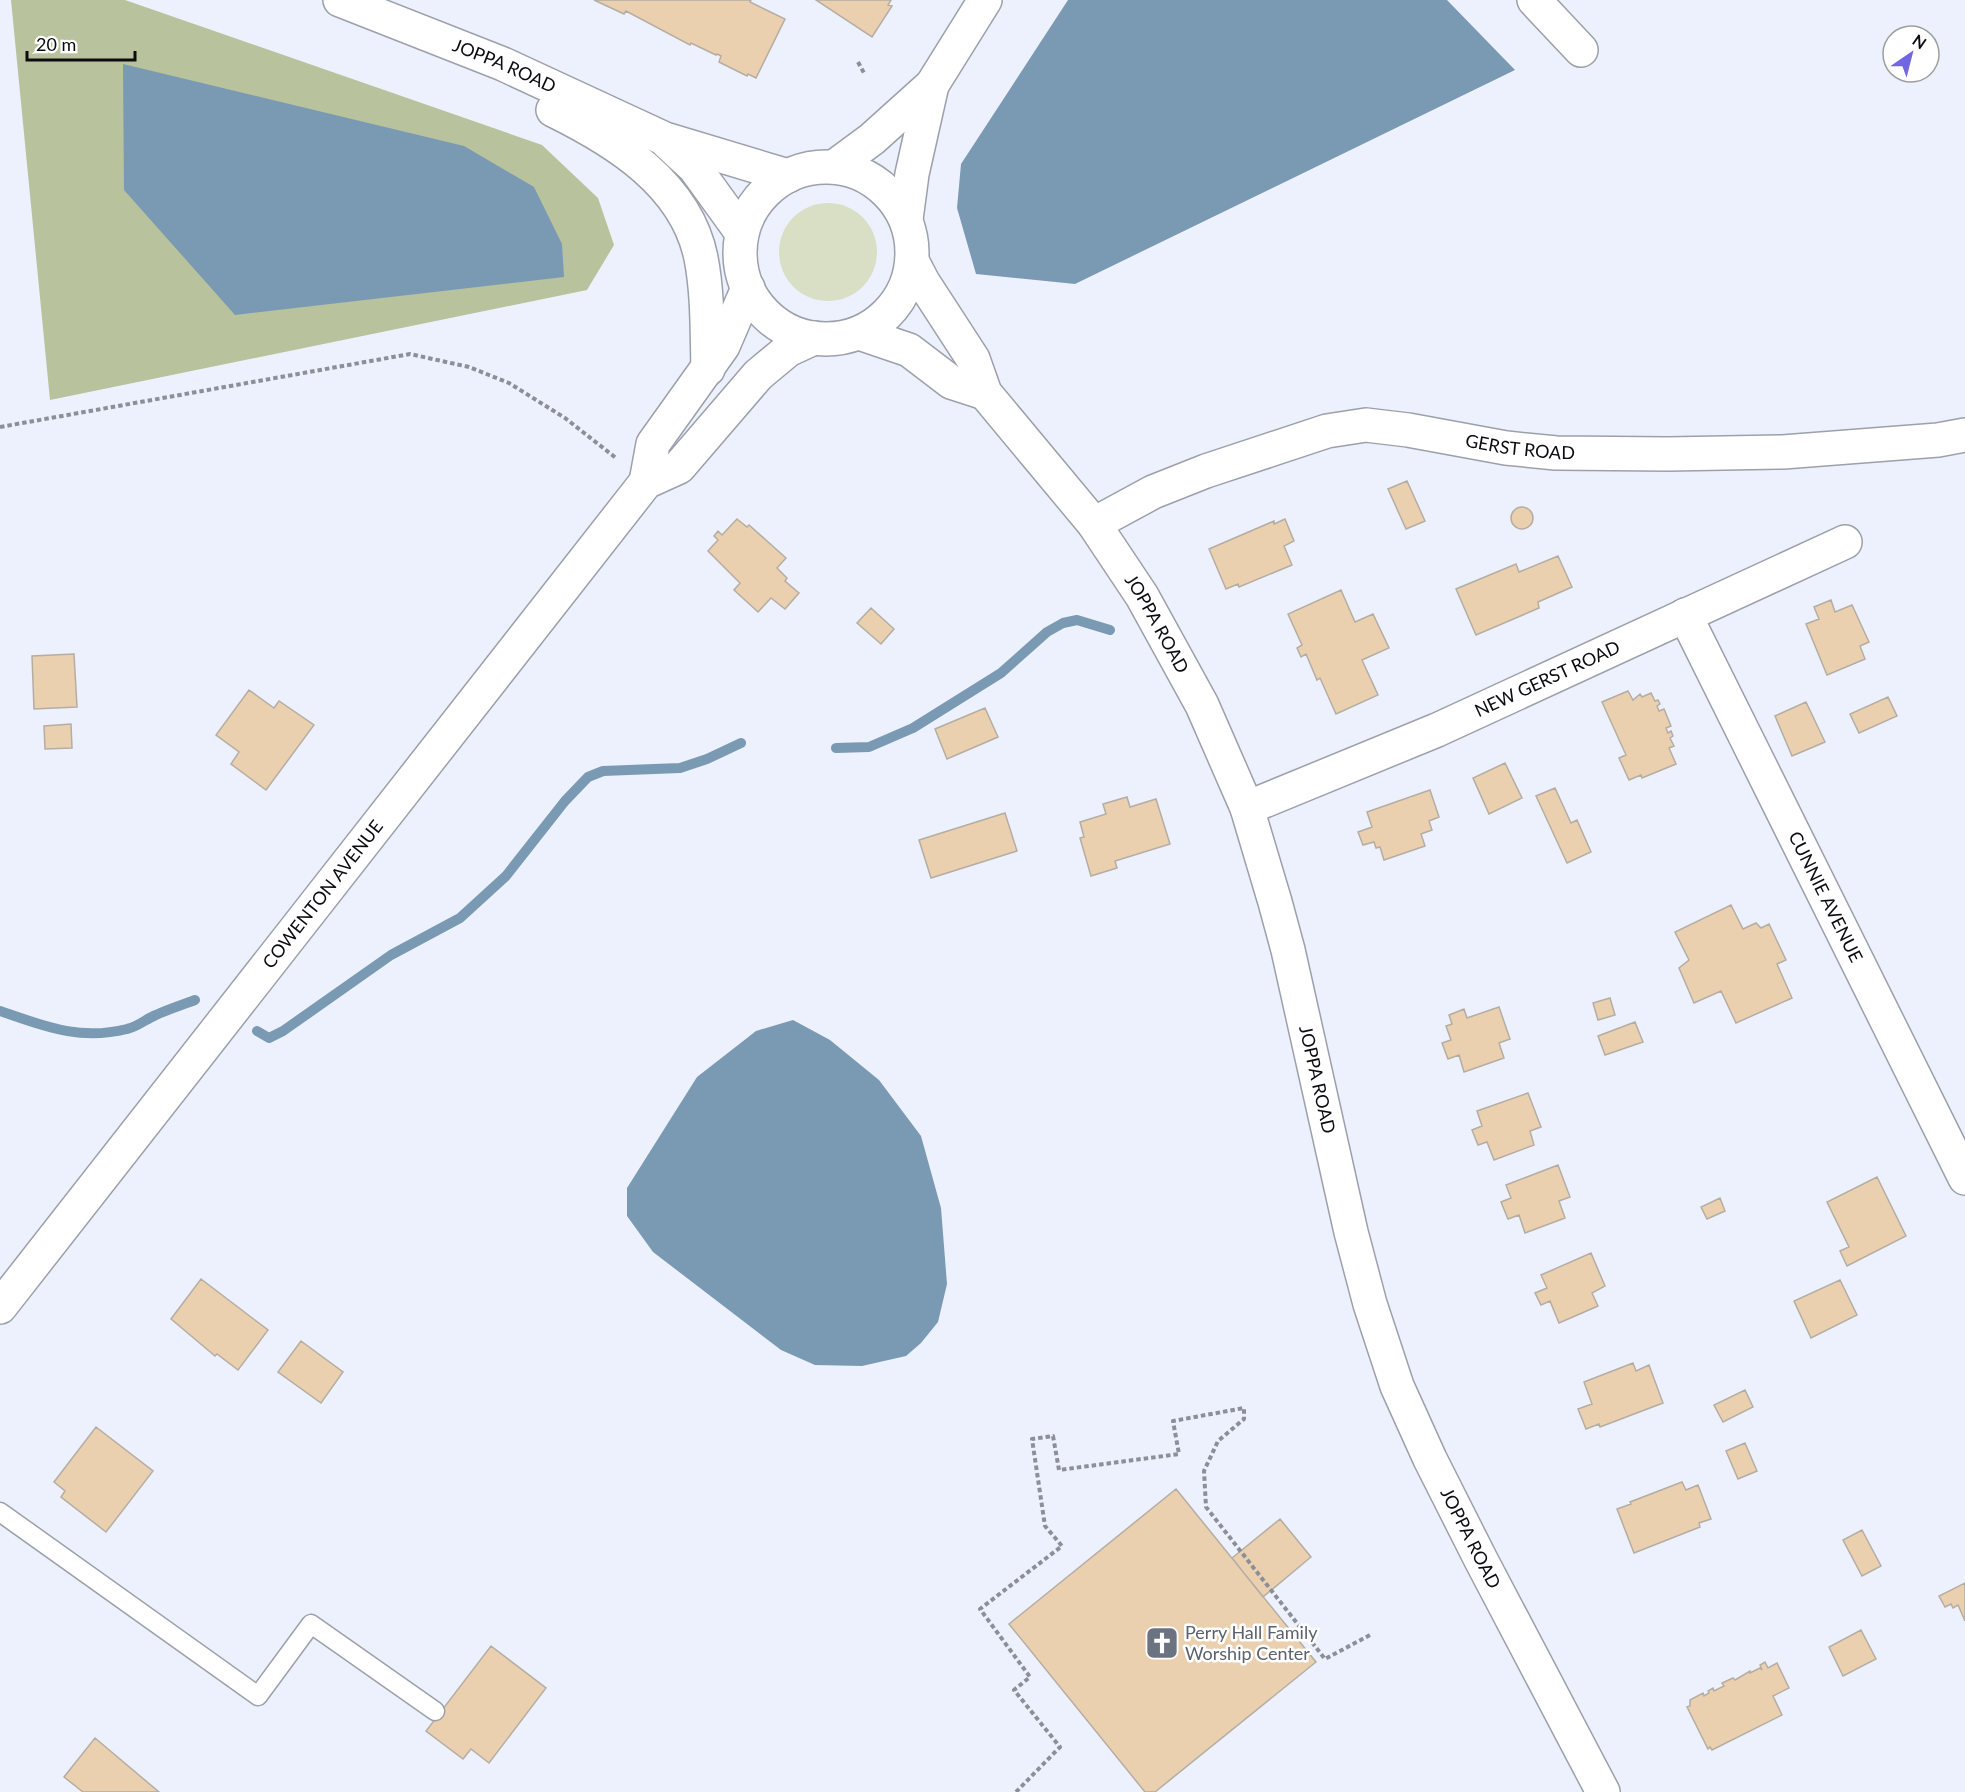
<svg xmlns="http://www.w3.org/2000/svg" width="1965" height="1792" viewBox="0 0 1965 1792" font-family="Lato,sans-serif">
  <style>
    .green { fill: #d8dfc5 }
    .forest { fill: #b8c29c }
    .water { fill: #7a9ab4 }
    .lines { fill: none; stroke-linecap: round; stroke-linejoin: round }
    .stream { stroke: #7a9ab4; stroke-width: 10 }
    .building { fill: #ead0af; stroke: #b4ada3; stroke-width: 1.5 }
    .lane-casing { stroke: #9ca0ab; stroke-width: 21 }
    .street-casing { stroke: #9ca0ab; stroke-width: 36 }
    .secondary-casing { stroke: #9ca0ab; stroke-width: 36 }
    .path { stroke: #8c8f98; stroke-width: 4; stroke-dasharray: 4.5 3; stroke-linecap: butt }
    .lane { stroke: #fff; stroke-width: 18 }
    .street { stroke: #fff; stroke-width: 33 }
    .secondary { stroke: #fff; stroke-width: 33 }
    .labels { text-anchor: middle; stroke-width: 5; stroke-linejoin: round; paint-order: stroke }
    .street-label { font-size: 18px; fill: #0b0c10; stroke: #fff }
    .worship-label { font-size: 18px; fill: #5b616d; stroke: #fff; text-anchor: start }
  </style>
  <rect width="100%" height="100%" fill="#edf1fd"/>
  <path class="green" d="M779 252a49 49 0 1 1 98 0a49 49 0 1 1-98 0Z"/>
  <path class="forest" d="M11,0h114l417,145 56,53 16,47 -27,45 -537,110z"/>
  <path class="water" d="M1068,0h379l68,70 -440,214 -99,-10 -19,-66 4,-44z
    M123,64l341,82 70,41 28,57 2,33 -329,38 -111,-125z
    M793,1020l37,20 49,40 42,56 20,72 6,76 -9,38 -17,21 -15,13 -44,10 -47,-1 -34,-15 -128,-98 -26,-36v-28l70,-111 59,-46z"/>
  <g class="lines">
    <path class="stream" d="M836,748l33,-1 44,-19 88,-55 46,-41 16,-9 14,-3 33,10
      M0,1011c44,15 79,30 127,18 10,-2 19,-10 29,-14 13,-6 26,-10 39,-15
      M257,1031l12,7 14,-7 108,-76 69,-37 46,-42 59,-75 23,-24 15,-6 77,-3 27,-9 34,-16"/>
  </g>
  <path class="building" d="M594,0h157l-1,2 35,17 -29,59 -8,-4 -1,2 -28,-14 2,-6 -4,-2 -1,1 -25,-12 -1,2 -64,-34 -2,3z
    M816,0h75l-3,5 4,1 -20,31z
    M1407,481l18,40 -19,8 -18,-40z
    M1511 518a11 11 0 1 1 22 0a11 11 0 1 1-22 0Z
    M737,519l10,8 2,-2 37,33 -9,10 10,10 -2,3 14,12 -14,16 -14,-11 -13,14 -24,-22 6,-7 -32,-32 10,-11 -4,-4 4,-5 4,4z
    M1285,519l9,22 -10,5 8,19 -53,22 -1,-3 -12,5 -17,-40 65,-28v3z
    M1558,556l14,31 -34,15 1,6 -63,27 -20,-46 60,-25 3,8z
    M1341,590l14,32 18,-8 16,34 -27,12 16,35 -42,19 -16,-36 -3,2 -11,-26 -5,3 -4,-9 5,-3 -14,-31z
    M1831,600l4,12 17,-7 17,37 -9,4 5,13 -38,16 -21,-51 13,-5 -5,-12z
    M871,608l23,21 -13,15 -24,-21z
    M74,654l3,53 -43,2 -2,-53z
    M249,690l25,18 5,-7 35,24 -48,65 -35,-26 8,-12 -23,-17z
    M1628,691l5,9 7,-6 2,3 9,-4 4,8 3,-1 2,4 -3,2 2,5 5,-2 7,17 -5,2 2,5 3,-2 2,5 -3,2 4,8 -5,2 7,16 -34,14 -1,-3 -12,5 -10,-22 7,-3 -24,-53z
    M1888,697l9,19 -38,17 -9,-19z
    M1806,702l19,40 -33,14 -17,-40z
    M985,708l13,29 -51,22 -12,-30z
    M71,724l1,24 -27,1 -1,-23z
    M1505,763l17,35 -33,16 -16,-36z
    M1555,788l16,35 6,-3 14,32 -24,11 -31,-67z
    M1430,790l9,27 -10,4 3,9 -11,4 4,12 -41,14 -4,-13 -4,1 -2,-6 -11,3 -5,-13 14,-5 -5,-15z
    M1127,797l3,10 26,-8 14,45 -55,17 2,7 -26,8 -11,-38 4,-1 -4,-15 26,-8 -3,-10z
    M1005,813l12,38 -86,27 -12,-38z
    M1731,905l12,24 13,-6 5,5 8,-4 17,36 -9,4 15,34 -56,25 -15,-32 -27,12 -15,-35 10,-8 -14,-28z
    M1610,998l5,17 -17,5 -5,-17z
    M1499,1007l11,32 -11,4 5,15 -40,14 -5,-17 -11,4 -6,-16 9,-3 -5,-14 6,-2 -3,-9 15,-6 3,9z
    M1635,1022l8,20 -38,13 -7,-19z
    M1528,1093l13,34 -11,4 4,14 -40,15 -7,-18 -9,3 -6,-15 10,-4 -5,-15z
    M1558,1165l12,32 -11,4 6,17 -40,15 -6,-18 -11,4 -7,-17 10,-4 -5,-13z
    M1877,1177l29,59 -59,30 -7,-15 9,-4 -22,-45z
    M1720,1198l5,13 -18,8 -6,-12z
    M1591,1253l14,33 -13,7 6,13 -39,17 -9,-22 -9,4 -6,-12 12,-5 -6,-13z
    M201,1279l67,51 -30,40 -21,-16 -2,2 -44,-37z
    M1840,1280l17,35 -46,23 -17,-37z
    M301,1341l42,31 -22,31 -43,-31z
    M1633,1363l3,8 13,-6 14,38 -63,24 -1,-3 -13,5 -8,-20 14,-5 -8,-22z
    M1745,1390l8,17 -30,15 -9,-17z
    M96,1427l57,44 -47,61 -45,-35 4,-6 -11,-9z
    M1745,1443l12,28 -19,8 -12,-28z
    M1682,1482l4,8 12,-5 13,34 -12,4 1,4 -66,26 -17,-44 14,-5 -1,-2z
    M1176,1489l140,173 -161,130h-10l-136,-168z
    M1280,1519l31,38 -48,40 -31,-39z
    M1862,1530l19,36 -19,10 -19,-36z
    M1965,1583v38l-7,-16 -5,3 -2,-4 -6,3 -6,-11z
    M1861,1630l15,29 -33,17 -14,-29z
    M491,1646l55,42 -57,75 -18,-14 -8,10 -37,-28z
    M1765,1662l3,6 9,-5 12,25 -16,8 9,19 -70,35 -2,-3 -2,2 -21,-42 3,-1v-6l13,-7 1,3 5,-3 -1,-2 5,-3 1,3 10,-5 -2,-3 11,-5 2,2 15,-9v2l10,-5 2,2 -2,-5z
    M95,1738l64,54h-76l-19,-15z"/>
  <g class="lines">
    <g class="lane-casing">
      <path id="lane" d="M0,1512l258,184 53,-72 124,87"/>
    </g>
    <g class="street-casing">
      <g id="street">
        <path d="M1534,0l47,50"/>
        <path d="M834,167l38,-28 60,-54 53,-85"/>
        <path d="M906,219l6,-45 20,-89"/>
        <path id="s1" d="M1094,524l59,-32 53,-21 121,-40 39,-6 42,5 98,18 50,5 112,1 115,-2 155,-12 27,-5"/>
        <path id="s2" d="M1685,615l280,563"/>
        <path id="s3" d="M1247,808l190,-78 408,-188"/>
      </g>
    </g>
    <g class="secondary-casing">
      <g id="secondary">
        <path id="s4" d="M340,0l163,64 162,75 123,37"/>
        <path d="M553,110c63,31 133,74 148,148 7,36 6,74 7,111"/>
        <path d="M668,143l27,25 47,65"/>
        <circle cx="826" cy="253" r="86"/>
        <path id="s5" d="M912,261l11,21 50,77 12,34 109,131 48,72 60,109 45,103 28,94 13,48 63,282 19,72 27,82 33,73 51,101 122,232"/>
        <path d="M859,333l50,17 42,32 34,11"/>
        <path d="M646,482l7,-38 70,-98 25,-58"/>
        <path id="s6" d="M0,1307l646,-825 33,-15 79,-92 30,-25 26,-12"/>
      </g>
    </g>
    <path class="path" d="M858,62l6,11
      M0,427l410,-73 59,13 40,16 56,35 51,40
      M1016,1792l44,-45 -46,-57 16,-13 -50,-68 82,-63 -17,-20 -13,-87 21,-3 6,34 120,-16 -6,-33 71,-13v11l-26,22 -14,30 2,36 119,152 45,-24"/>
    <use href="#lane" class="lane"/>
    <use href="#street" class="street"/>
    <use href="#secondary" class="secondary"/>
  </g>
  <defs>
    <g id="church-square" transform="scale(1.725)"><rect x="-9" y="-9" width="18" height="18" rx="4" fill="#6b7280" stroke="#fff"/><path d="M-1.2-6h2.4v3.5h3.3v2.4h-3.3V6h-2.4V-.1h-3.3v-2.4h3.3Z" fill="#fff"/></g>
  </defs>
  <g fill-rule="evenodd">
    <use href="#church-square" x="1162" y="1643"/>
  </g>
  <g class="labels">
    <g class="street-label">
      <text dy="6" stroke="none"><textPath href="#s4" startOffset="177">JOPPA ROAD</textPath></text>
      <text dy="6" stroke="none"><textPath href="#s1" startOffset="447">GERST ROAD</textPath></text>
      <text dy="6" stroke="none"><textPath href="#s5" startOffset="440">JOPPA ROAD</textPath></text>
      <text dy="6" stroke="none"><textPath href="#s3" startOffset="327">NEW GERST ROAD</textPath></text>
      <text dy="6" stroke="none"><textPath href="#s6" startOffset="524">COWENTON AVENUE</textPath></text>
      <text dy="6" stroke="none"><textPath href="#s2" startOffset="315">CUNNIE AVENUE</textPath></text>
      <text dy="6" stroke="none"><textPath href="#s5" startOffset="926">JOPPA ROAD</textPath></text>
      <text dy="6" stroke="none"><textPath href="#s5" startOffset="1412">JOPPA ROAD</textPath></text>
    </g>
    <g class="worship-label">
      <text x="1185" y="1639">Perry Hall Family<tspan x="1185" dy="21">Worship Center</tspan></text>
    </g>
  </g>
  <g transform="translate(1911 54) rotate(35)"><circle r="28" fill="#ffffff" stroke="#9d9e9f" stroke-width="1.5"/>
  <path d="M0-4.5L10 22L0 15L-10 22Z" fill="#7366e1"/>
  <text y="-9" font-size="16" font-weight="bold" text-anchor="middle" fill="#0b0c10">N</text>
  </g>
  <path d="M27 51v9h108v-9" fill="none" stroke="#0b0c10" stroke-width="3"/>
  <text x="36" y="51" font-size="18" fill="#0b0c10" stroke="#ffffff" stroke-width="4.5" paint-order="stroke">20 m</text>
</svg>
